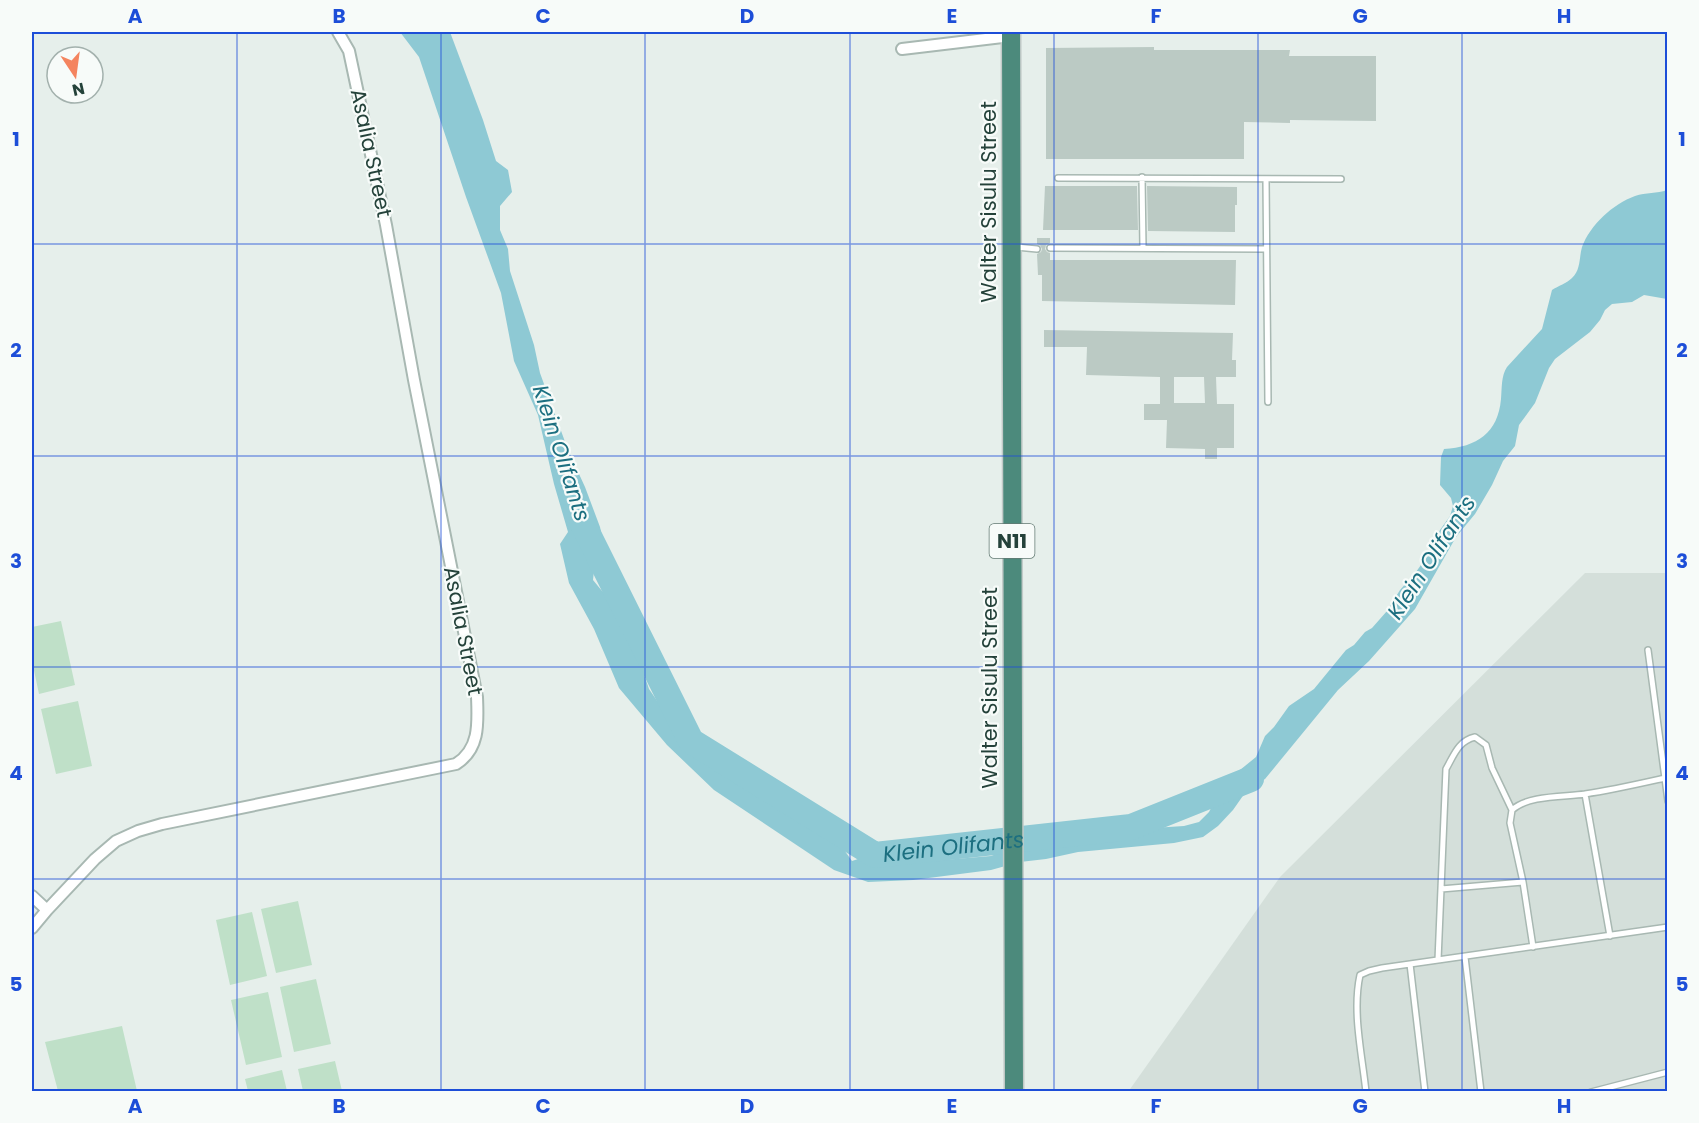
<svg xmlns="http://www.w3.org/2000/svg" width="1699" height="1123" viewBox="0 0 1699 1123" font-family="Poppins,sans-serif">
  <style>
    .built { fill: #d4dfda }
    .green { fill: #bfe0c8 }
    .water { fill: #8ec9d4 }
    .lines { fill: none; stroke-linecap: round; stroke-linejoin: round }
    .river { stroke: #8ec9d4; stroke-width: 26 }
    .building { fill: #bbcac4; fill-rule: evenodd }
    .service-casing { stroke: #a8b8b2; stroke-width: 8 }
    .minor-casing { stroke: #a8b8b2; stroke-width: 14 }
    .trunk-casing { stroke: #c2cac8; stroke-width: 21 }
    .service { stroke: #fff; stroke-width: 5 }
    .minor { stroke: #fff; stroke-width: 10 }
    .trunk { stroke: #4c8a7c; stroke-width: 18 }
    .grid { fill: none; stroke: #1d4ed8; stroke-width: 1.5; stroke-opacity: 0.55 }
    .labels { text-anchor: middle; stroke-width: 4.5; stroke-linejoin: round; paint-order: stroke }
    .shield { fill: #f7fbf9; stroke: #637a73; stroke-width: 1.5 }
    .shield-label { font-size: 20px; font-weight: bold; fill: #24423a }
    .street-label { font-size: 21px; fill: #24423a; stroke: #f7fbf9 }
    .water-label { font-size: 22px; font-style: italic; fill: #1c6f80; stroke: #f7fbf9 }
    .neatline { fill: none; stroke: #1d4ed8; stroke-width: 2 }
    .grid-label { font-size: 20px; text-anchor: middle; font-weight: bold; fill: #1d4ed8 }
  </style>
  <rect width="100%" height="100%" fill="#e6efeb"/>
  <path class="built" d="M1585,573h82v518l-539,1 152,-215z"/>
  <path class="green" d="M61,621l14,64 -36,9 -7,-33v-34z
    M78,701l14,65 -36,8 -15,-65z
    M298,901l14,64 -36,8 -15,-64z
    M252,912l15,64 -37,9 -14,-65z
    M316,979l15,65 -37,8 -14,-65z
    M268,992l14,65 -36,8 -15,-65z
    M122,1026l15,65h-79l-13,-49z
    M335,1061l7,30h-39l-5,-22z
    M282,1070l5,21h-39l-3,-12z"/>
  <path class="water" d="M400,32h50l33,88 13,41 12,9 4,22 -12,14v24l8,19 2,22 24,74 6,28 28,77 17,37 15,40 3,14 -8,20 -2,19 32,39 24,70 13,19 29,18 14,17 14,24 97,65 26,15 10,14 9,-3 58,4 72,-6 29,-11 90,-10h15l28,-7 31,-2 15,-4 10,-10 15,-29 32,-26 9,-21 9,-9 15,-21 25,-17 32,-39 8,-5 11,-13 7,-4 15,-17 13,-21 16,-18 14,-20 10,-22 10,-14 3,-10 -2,-8 -11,-13 1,-28 3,-8c33,-2 54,-16 57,-50 1,-11 0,-23 6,-32l35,-38 10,-39c6,-4 15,-7 20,-12 9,-8 7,-21 10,-31 8,-22 31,-43 53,-51 11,-4 22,-2 32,-6v109l-23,-4 -12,7 -20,2 -7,6 -5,10 -10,12 -35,27 -6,9 -14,35 -16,22 -4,21 -12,15 -11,24 -17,29 -19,23 -41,72 -46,52 -31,29 -73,89 -18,11 -14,20 -15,16 -15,11 -29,6 -96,9 -32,7 -26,3 -29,8 -78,10 -45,2 -34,-12 -120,-80 -47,-45 -48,-57 -25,-59 -25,-46 -9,-39 8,-12 -14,-48 -16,-69 -24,-54 -13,-68 -35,-96 -47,-140z"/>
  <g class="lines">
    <path class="river" id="s1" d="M582,522l109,219 184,114 256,-28 120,-48"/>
  </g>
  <path class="building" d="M1154,47v3h136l-1,6h87v65l-86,-1v3l-46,-1v37h-198v-111z
    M1045,186h92l1,44h-95z
    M1147,186l90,1v18h-2v27l-87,-1z
    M1037,238h13v5l-4,2 -1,4 2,3 3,1v7h186l-1,45 -193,-4v-26h-4l-1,-21 4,-2 1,-3 -2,-4 -3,-1z
    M1044,330l189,3 -1,27h4v17h-20l1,27h17v44h-17v11h-12v-10l-39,-1 1,-28h-23v-16h16v-27l-74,-2 1,-28h-43zM1174,377h30l1,26h-31z"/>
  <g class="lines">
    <g class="service-casing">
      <path id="service" d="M1142,177l1,71
        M1058,178l283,1
        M1266,179l2,223
        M1016,247l21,2
        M1050,248l216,1
        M1648,650l20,151
        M1585,794l25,142
        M1441,889l82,-7
        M1533,947l-10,-65 -13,-59 2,-13c16,-15 52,-13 73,-16 27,-4 53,-10 80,-16
        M1465,957l16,135
        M1438,960l8,-191c8,-14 12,-28 29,-32l11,8 6,23 20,42
        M1410,964l15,128
        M1366,1092c-4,-38 -14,-80 -6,-117l9,-4 13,-3 286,-41
        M1591,1092l77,-20"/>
    </g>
    <g class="minor-casing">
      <path id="minor" d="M902,49l109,-13
        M32,896l15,14
        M32,928l15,-18 48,-51 21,-18 22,-10 24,-7 294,-60c24,-15 22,-41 21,-67l-63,-317 -28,-155 -37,-174 -11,-19"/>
    </g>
    <g class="trunk-casing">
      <path id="trunk" d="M1011,32l3,1060"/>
    </g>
    <use href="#service" class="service"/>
    <use href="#minor" class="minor"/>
    <use href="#trunk" class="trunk"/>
  </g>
  <path class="grid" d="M237,32v1060M441,32v1060M645,32v1060M850,32v1060M1054,32v1060M1258,32v1060M1462,32v1060M32,244h1636M32,456h1636M32,667h1636M32,879h1636"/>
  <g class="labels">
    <rect class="shield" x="989.5" y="524" width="45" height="34" rx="4.5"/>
    <g class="shield-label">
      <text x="1012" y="548">N11</text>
    </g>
    <g class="street-label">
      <text transform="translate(371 153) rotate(78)" y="7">Asalia Street</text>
      <text transform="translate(989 202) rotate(-90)" y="7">Walter Sisulu Street</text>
      <text transform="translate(463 631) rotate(79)" y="7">Asalia Street</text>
      <text transform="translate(990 688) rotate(-90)" y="7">Walter Sisulu Street</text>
    </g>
    <g class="water-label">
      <text transform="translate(562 453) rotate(72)" y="8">Klein Olifants</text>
      <text transform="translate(1431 557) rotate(-57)" y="8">Klein Olifants</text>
      <text dy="8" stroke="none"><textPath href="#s1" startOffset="540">Klein Olifants</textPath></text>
    </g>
  </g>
  <rect width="1699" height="1123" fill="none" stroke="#f7fbf9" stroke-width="66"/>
  <g transform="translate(75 75) rotate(167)"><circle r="28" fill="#f7fbf9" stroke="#a3b1ad" stroke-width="1.5"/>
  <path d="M0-4.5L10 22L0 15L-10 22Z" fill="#f4845f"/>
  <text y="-9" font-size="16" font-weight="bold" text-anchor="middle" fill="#24423a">N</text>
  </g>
  <rect x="33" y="33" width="1633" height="1057" class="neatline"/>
  <g class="grid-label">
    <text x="135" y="23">A</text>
    <text x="339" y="23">B</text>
    <text x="543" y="23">C</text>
    <text x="747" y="23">D</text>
    <text x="952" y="23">E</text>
    <text x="1156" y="23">F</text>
    <text x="1360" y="23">G</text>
    <text x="1564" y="23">H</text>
    <text x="16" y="146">1</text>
    <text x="1682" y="146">1</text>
    <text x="16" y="357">2</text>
    <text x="1682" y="357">2</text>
    <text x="16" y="568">3</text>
    <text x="1682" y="568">3</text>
    <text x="16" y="780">4</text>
    <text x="1682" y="780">4</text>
    <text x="16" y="991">5</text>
    <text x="1682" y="991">5</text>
    <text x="135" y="1113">A</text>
    <text x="339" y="1113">B</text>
    <text x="543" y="1113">C</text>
    <text x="747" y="1113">D</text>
    <text x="952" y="1113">E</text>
    <text x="1156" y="1113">F</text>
    <text x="1360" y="1113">G</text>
    <text x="1564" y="1113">H</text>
  </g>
</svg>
